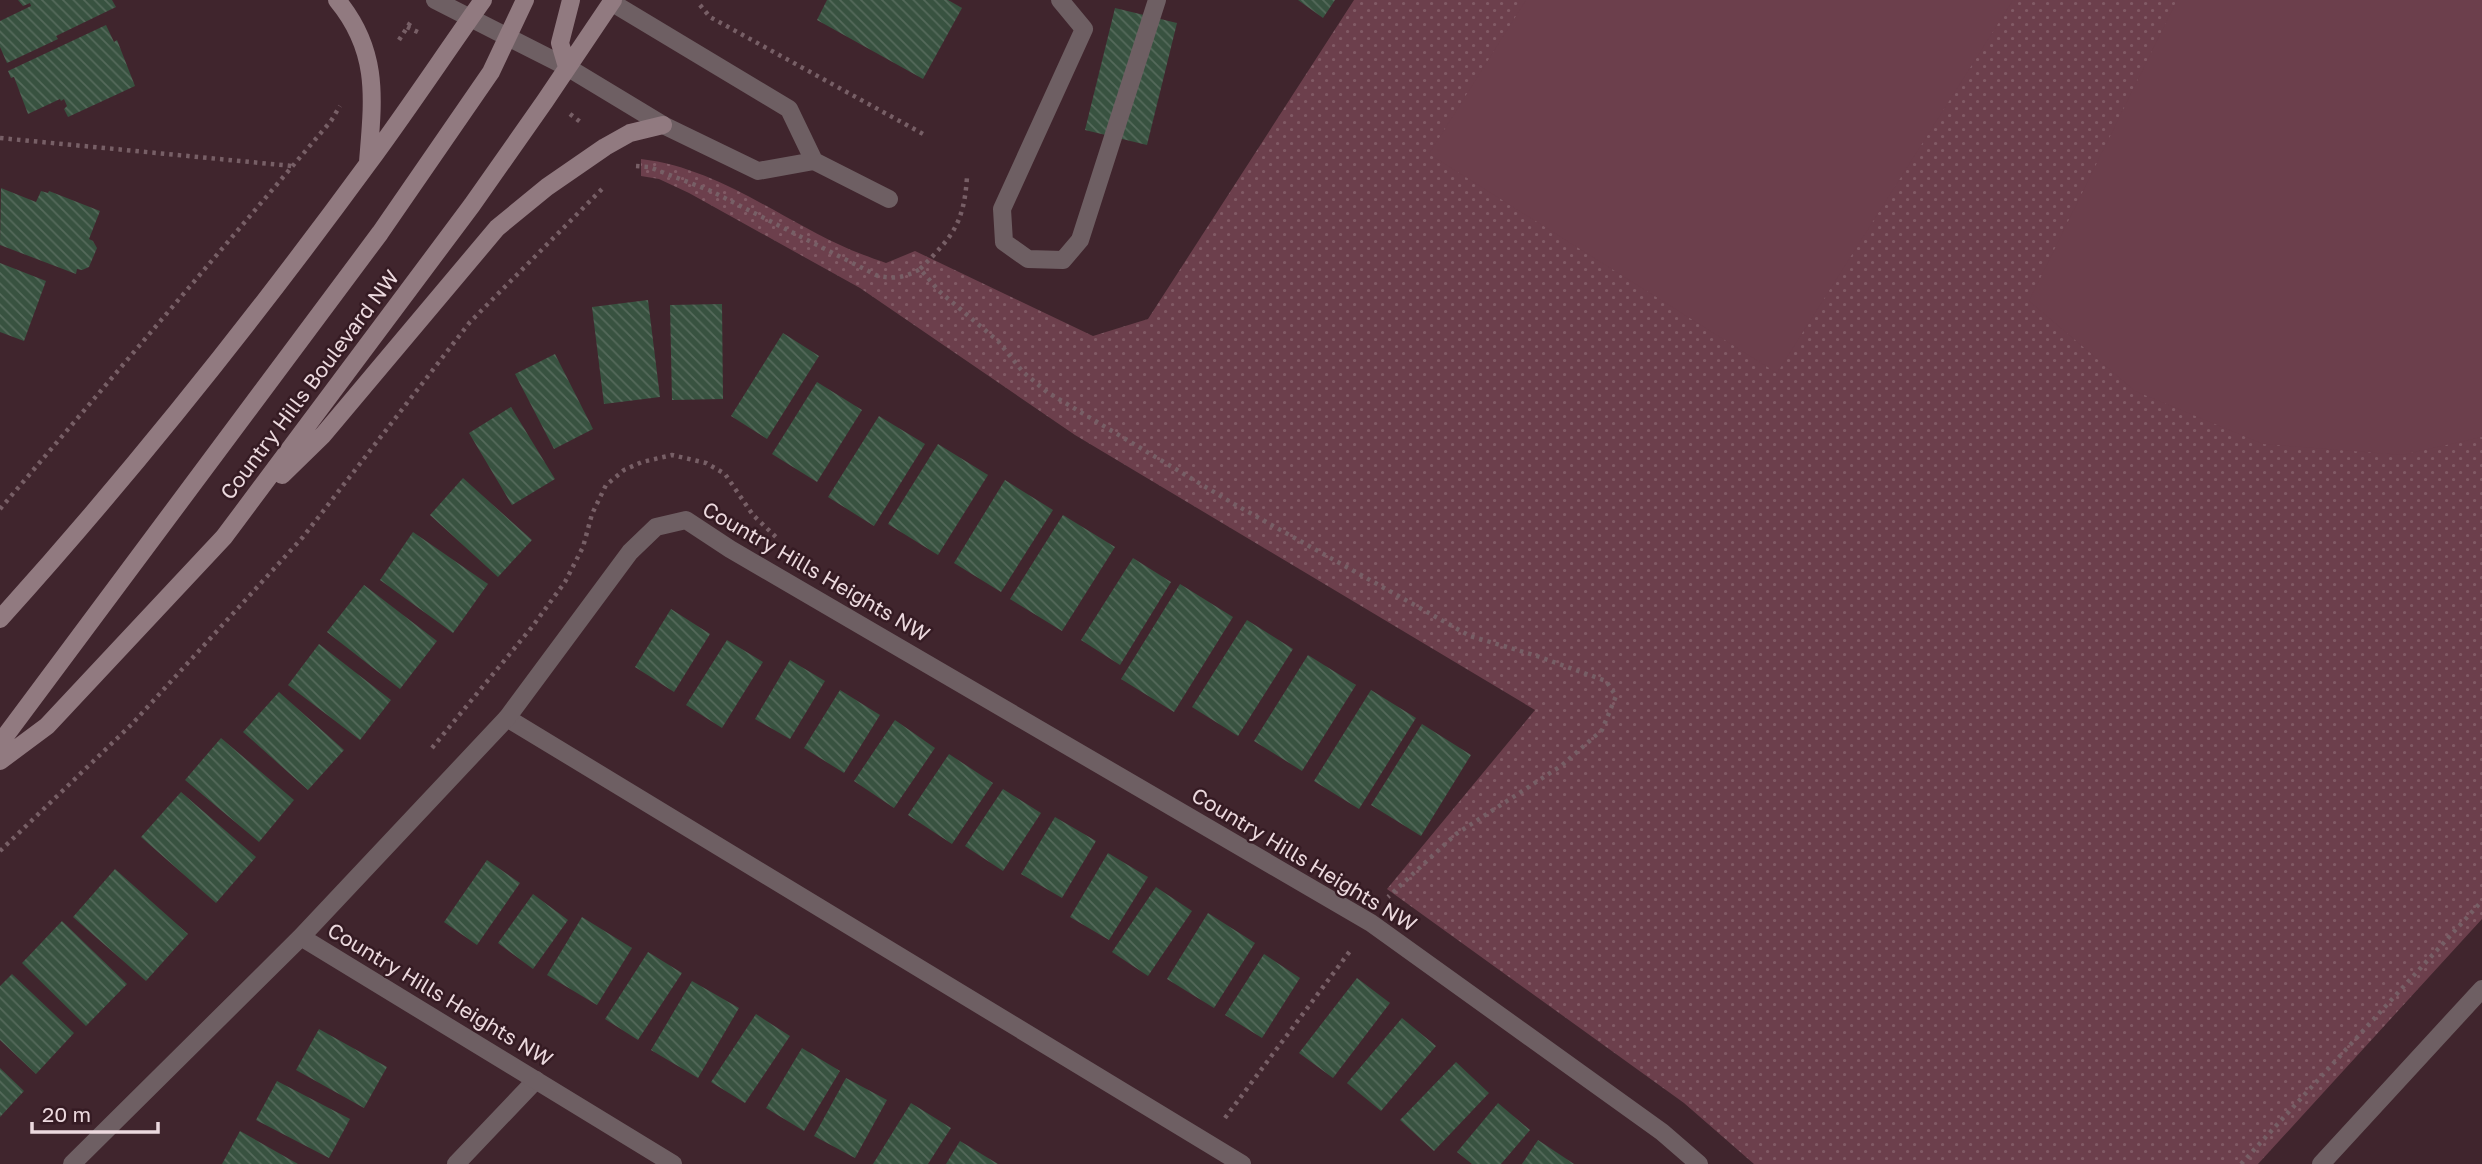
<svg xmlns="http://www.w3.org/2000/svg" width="2482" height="1164" viewBox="0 0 2482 1164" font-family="'Golos Text',sans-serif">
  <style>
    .park { fill: url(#park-dots) }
    .garden { fill: #6c3f4c }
    .building { fill: url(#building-back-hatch) }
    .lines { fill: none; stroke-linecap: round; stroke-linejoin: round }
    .path { stroke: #775f66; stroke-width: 4.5; stroke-dasharray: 3.5 5; stroke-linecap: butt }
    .service { stroke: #6e5f63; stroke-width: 18 }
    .minor { stroke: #6e5f63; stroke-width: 18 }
    .tertiary { stroke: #6e5f63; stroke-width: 18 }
    .secondary { stroke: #917a80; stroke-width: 18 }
    .labels { text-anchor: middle; stroke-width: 5; stroke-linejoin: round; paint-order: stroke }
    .street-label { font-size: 21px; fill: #ecd9de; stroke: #351b23 }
  </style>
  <defs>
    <pattern id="park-dots" width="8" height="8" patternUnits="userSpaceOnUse" patternTransform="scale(1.75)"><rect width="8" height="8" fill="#6c3f4c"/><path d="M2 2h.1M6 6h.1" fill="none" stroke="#815a65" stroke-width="1.8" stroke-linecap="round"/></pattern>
    <pattern id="building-back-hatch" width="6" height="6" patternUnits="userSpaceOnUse" patternTransform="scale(1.75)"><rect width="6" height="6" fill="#385240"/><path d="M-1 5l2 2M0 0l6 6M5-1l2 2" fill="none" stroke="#556a5b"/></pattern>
  </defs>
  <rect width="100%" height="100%" fill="#40252d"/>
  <path class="park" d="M1354,0h1128v919l-224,245h-504l-70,-61 -297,-214 148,-179 -460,-275 -215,-147 -171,-95 -30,-14 -18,-3v-17c78,9 140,61 210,91 12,5 24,9 35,13l29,-12 178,85 55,-17z"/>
  <path class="garden" d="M1526,0h487l-236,373 -348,-219z
    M2177,0h305v437l-80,18 -139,-11 -128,-53 -106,-90z"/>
  <path class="building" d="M18,0h94l4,7 -60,29 2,3 -51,24 -7,-16v-26l31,-15 -1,-3 -7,3z
    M827,0h121l14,8 -39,71 -106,-59z
    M1298,0h37l-12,18z
    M1115,8l62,15 -30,122 -62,-15z
    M106,25l8,17 3,-2 18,46 -67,31 -4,-8 3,-3 -3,-7 -3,2 -1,-2 -32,15 -14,-37 -3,1 -3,-7z
    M1,188l35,14 5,-11 7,2 1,-2 51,20 -11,28 4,2 4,7 -8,19 -7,3 -5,-1 -1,5 -76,-29z
    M0,263l46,18 -22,60 -24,-9z
    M648,300l12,97 -56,7 -12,-97z
    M722,304l1,95 -51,1 -2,-95z
    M783,333l36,23 -52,83 -36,-23z
    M555,354l38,75 -39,20 -39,-75z
    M817,382l45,28 -45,72 -45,-28z
    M511,407l44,72 -43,26 -43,-72z
    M879,416l46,28 -51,82 -46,-29z
    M938,444l50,31 -50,80 -50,-31z
    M463,478l69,62 -34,37 -68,-62z
    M1005,480l48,30 -52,82 -47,-29z
    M1063,515l52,32 -53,84 -52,-32z
    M413,532l75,52 -35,49 -73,-53z
    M1133,558l38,24 -51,83 -39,-25z
    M1180,584l53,33 -59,95 -53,-33z
    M364,585l73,56 -37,48 -73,-57z
    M671,609l39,25 -36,58 -39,-25z
    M1247,620l46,29 -55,87 -46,-29z
    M727,640l36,22 -41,66 -36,-23z
    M319,644l72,56 -31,40 -72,-55z
    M1308,655l48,30 -54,86 -48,-30z
    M790,660l35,21 -35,58 -35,-20z
    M840,690l40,25 -36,58 -40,-25z
    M1371,690l45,28 -57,91 -45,-28z
    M279,692l65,58 -36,40 -65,-58z
    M895,720l40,28 -41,60 -40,-27z
    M1422,724l49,31 -50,81 -50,-31z
    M221,738l73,62 -35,42 -74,-62z
    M949,754l44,29 -41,61 -44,-29z
    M1003,789l38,24 -38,58 -38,-25z
    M181,792l75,65 -40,46 -75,-66z
    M1055,817l41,24 -34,57 -41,-24z
    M1108,853l40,24 -39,63 -39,-23z
    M487,860l33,23 -43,62 -33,-23z
    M115,869l73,65 -42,47 -73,-64z
    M1156,887l36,24 -44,65 -36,-24z
    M533,894l35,26 -35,49 -35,-26z
    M1208,913l47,30 -41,65 -47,-29z
    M582,917l50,31 -35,57 -50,-30z
    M62,921l65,63 -41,42 -64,-63z
    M648,952l34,21 -44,67 -33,-21z
    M1264,954l36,24 -38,60 -37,-23z
    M12,974l62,59 -38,41 -36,-34v-54z
    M1357,978l33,25 -57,75 -34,-25z
    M692,981l47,27 -41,70 -47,-28z
    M756,1014l34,22 -45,67 -34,-21z
    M1402,1018l34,28 -55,65 -34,-28z
    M319,1029l68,38 -23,41 -68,-38z
    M802,1048l38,23 -36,60 -38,-23z
    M1456,1062l33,31 -55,58 -34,-31z
    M0,1068l24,23 -24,26z
    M846,1078l41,22 -32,58 -41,-22z
    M277,1081l73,38 -21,39 -73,-38z
    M911,1103l40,25 -23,36h-55z
    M1498,1103l32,27 -29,34h-29l-15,-12z
    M240,1131l58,33h-76z
    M1538,1140l36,24h-52z
    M960,1141l38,23h-52z"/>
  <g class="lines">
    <path class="path" d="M700,5l10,12 215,118
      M407,27l15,7
      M399,40l13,-20
      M570,114l13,10
      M0,138l292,28
      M636,166l13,1 62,24 167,85c17,3 26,2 42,-7l19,22 59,50 25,31 24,20 187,112 236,132 67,20 69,25 10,15 -14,34 -41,36 -105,68 -68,63
      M920,269c32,-32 44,-45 47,-92
      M0,509l331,-388 9,-15
      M432,748l100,-121 33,-45 18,-35 9,-33 14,-29 18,-15 18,-8 30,-7 34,8 19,11 28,41 25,24
      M0,851l132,-127 171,-187 167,-215 133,-134
      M1225,1118l125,-167
      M2241,1164l241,-263"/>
    <path class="service" d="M1060,0l24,29 -82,180 2,33 24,17 35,1 17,-20 77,-240
      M507,718l735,446
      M456,1164l80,-84"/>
    <path class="minor" d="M611,2l178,107 25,52
      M567,67l96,58 95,46 56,-10 75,38
      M72,1164l229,-227
      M673,1164l-372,-227 206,-219 123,-166 26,-25 30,-7 44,29 641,374 291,209 37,32"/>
    <path class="tertiary" d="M435,0l132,67
      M2321,1164l161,-175"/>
    <path class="secondary" d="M337,0c43,52 36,100 31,162
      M567,67l-7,-24 11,-43
      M282,475l41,-40 174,-207 50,-41 58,-40 25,-14 33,-8
      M0,619c130,-144 252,-297 367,-454 40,-54 77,-110 116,-165
      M0,743l380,-510 111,-161 34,-72
      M0,761l47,-35 177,-189 248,-332 73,-104 68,-101"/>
  </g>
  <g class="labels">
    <g class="street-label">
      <text transform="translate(310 385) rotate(-53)" y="7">Country Hills Boulevard NW</text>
      <text transform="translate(816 572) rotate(30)" y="7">Country Hills Heights NW</text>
      <text transform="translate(1304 860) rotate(31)" y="7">Country Hills Heights NW</text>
      <text transform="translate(440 995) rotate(31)" y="7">Country Hills Heights NW</text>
    </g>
  </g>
  <path d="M32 1122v10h126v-10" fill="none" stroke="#ecd9de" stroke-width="3.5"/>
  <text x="42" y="1122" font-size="21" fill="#ecd9de" stroke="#351b23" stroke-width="5" paint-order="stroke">20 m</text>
</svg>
